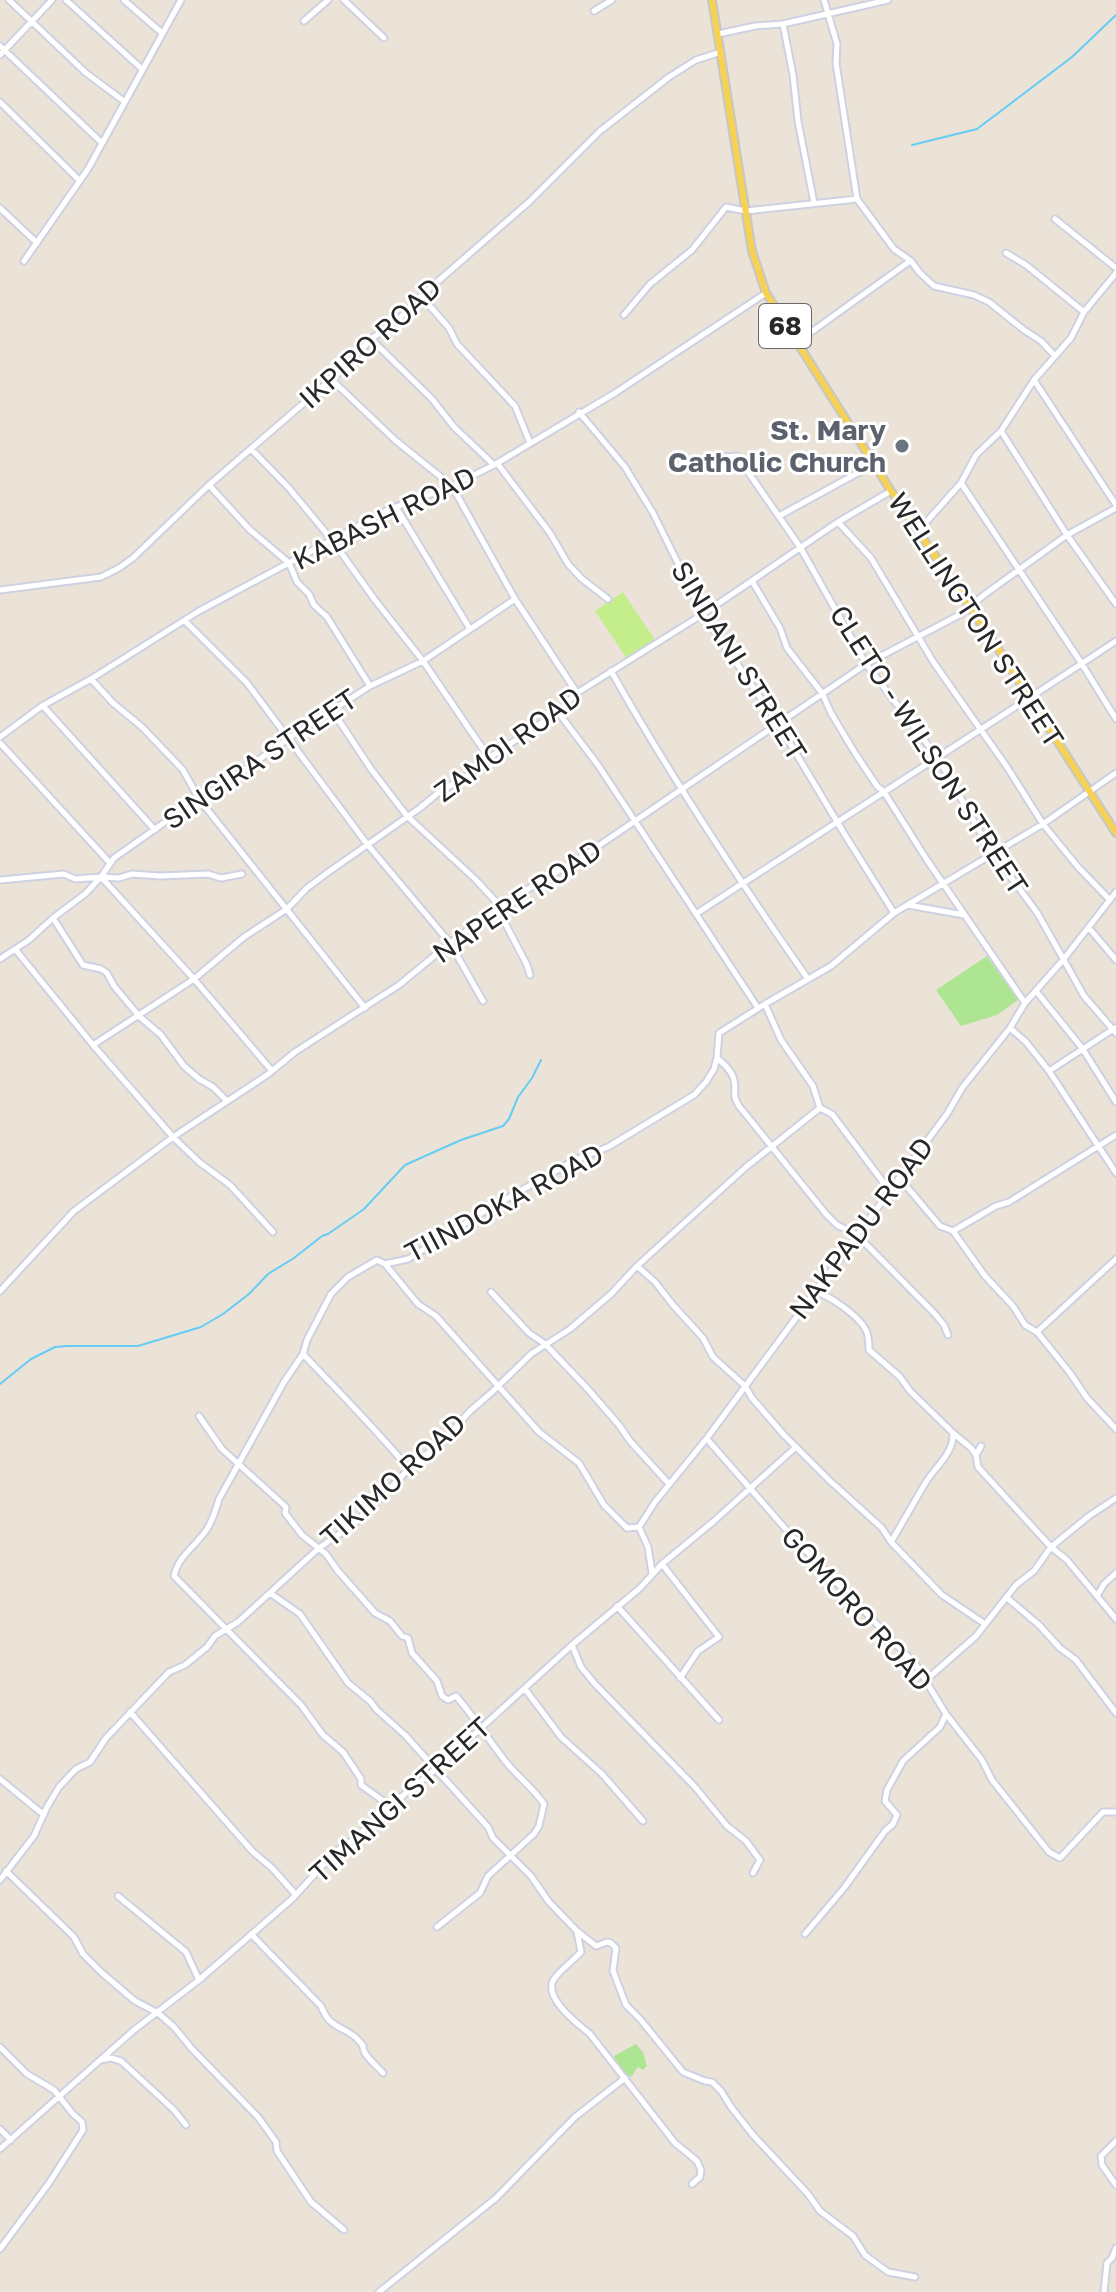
<svg xmlns="http://www.w3.org/2000/svg" width="1116" height="2292" viewBox="0 0 1116 2292" font-family="'Golos Text',sans-serif">
  <style>
    .green { fill: #aee592 }
    .pitch { fill: #c4ed8c }
    .lines { fill: none; stroke-linecap: round; stroke-linejoin: round }
    .stream { stroke: #65cdf4; stroke-width: 2 }
    .minor-casing { stroke: #ced1e2; stroke-width: 9 }
    .major-casing { stroke: #c7c7c7; stroke-width: 10 }
    .minor { stroke: #fff; stroke-width: 5 }
    .major { stroke: #f7d152; stroke-width: 6 }
    .worship-dot { fill: #6b7280; stroke: #fff; stroke-width: 3 }
    .labels { text-anchor: middle; stroke-width: 6; stroke-linejoin: round; paint-order: stroke }
    .shield { fill: #fff; stroke: #686868; stroke-width: 2 }
    .shield-label { font-size: 26px; font-weight: bold; fill: #282828 }
    .street-label { font-size: 28px; fill: #282828; stroke: #fff }
    .worship-label { font-size: 28px; font-weight: bold; fill: #5b616d; stroke: #fff; text-anchor: end }
  </style>
  <rect width="100%" height="100%" fill="#ebe3d8"/>
  <path class="green" d="M987,956l31,44 -21,15 -36,11 -25,-36z
    M636,2044l7,8 4,14 -4,4 -5,-3 -7,10c-9,-4 -16,-11 -17,-21z"/>
  <path class="pitch" d="M623,592l32,48 -28,19 -32,-48z"/>
  <g class="lines">
    <path class="stream" d="M912,145l65,-16 95,-72 44,-42
      M0,1384l31,-25 24,-12 12,-1h71l63,-19 22,-13 26,-20 19,-20 26,-16 28,-22 6,-2 36,-25 41,-44 56,-25 42,-14 6,-7 9,-22 14,-19 9,-18"/>
    <g class="minor-casing">
      <path id="minor" d="M9,0l77,73 39,29
        M66,0l76,69
        M124,0l38,33
        M344,0l40,38
        M824,0l13,44 -1,19 21,136 37,50 17,12 9,12 14,13 40,9 15,7 35,28 17,11 14,15
        M594,11l18,-11
        M304,21l24,-21
        M783,24l10,51 5,46 16,82
        M718,34l37,-8 28,-2 105,-24
        M0,46l102,97
        M0,55l52,-55
        M0,102l80,79
        M0,208l37,35
        M1055,219l61,49
        M1006,253l20,12 58,47
        M24,261l64,-92 93,-169
        M421,296l28,32 8,16 58,62 15,37
        M624,315l26,-31 42,-34 34,-43 20,4 111,-12
        M371,339l61,60 22,28 40,38
        M796,343l114,-82
        M331,379l64,61 57,46 63,113 62,94
        M1034,380l82,125
        M579,412l46,55 28,46 50,101 76,111 66,110 49,78
        M1001,431l66,104 49,69
        M251,449l37,38 44,53 43,60 48,61 66,97
        M694,460l43,-4 63,91 66,117 72,94 50,88 50,68 46,82 32,37
        M497,463l53,70 18,31 14,15 26,20
        M961,483l121,181 34,55
        M209,485l40,44 40,34 8,19 12,12 5,11 13,12 43,69
        M396,507l74,122
        M779,516l95,-52
        M838,522l33,36 63,105 73,104 36,57 35,43 32,33
        M919,530l42,-47 15,-28 25,-24 33,-51 37,-42 13,-26 32,-39
        M752,581l28,47 7,20 35,45 9,20 24,40 22,33 7,6 43,68 98,143
        M0,590l101,-13 18,-9 14,-10 76,-73 140,-121 22,-25 27,-19 23,-24 108,-94 71,-71 69,-54 27,-17 25,-8
        M185,621l62,62 120,161 83,99 33,58
        M611,671c60,106 127,208 197,308
        M91,679l22,24 29,24 41,43 16,29 166,209
        M43,706l112,124
        M332,710l39,59 36,47 68,63 25,27 6,19 21,40 3,10
        M558,712l40,53 160,243
        M0,737l42,-31 49,-27 108,-68 189,-101 64,-24 42,-21 121,-72 151,-100
        M0,743l110,120
        M101,877l93,102 78,92
        M102,877l17,1 13,-4 28,2 48,-2 13,4 21,-4
        M0,880l64,-6 11,5 26,-2 13,-19 54,-38 10,-11 11,-7 10,-3 39,-24 51,-37 81,-52 53,-25 92,-62
        M908,905l56,10
        M696,914c140,-92 281,-181 420,-273
        M53,918l30,47 18,4 6,4 7,13 25,30 22,19 23,31 15,13 14,8 14,14
        M1089,928l27,32
        M15,949l78,96
        M0,959l29,-19 24,-22 32,-24 15,-16
        M1036,991l46,57 34,54
        M765,1004l16,36 32,46 7,22 12,6 57,76
        M1010,1028l16,14 23,29 67,102
        M717,1058c7,6 15,13 17,22 3,12 -3,14 5,26l87,108 11,11 20,10 78,79 9,11 4,10
        M1049,1071l66,-43
        M898,1179l4,2 38,45 13,5 32,45 28,30 12,19 12,7 33,41 17,25 29,31
        M953,1231l43,-25 13,-4 107,-67
        M273,1232l-43,-47 -31,-23 -26,-25 -80,-92 101,-66 50,-42 43,-28 20,-21 20,-15 93,-65 18,-15 27,-16 24,-19 69,-46 19,-19 126,-79 135,-92 53,-31
        M385,1264l33,40 18,12 103,116 40,31 25,42 23,23 12,-1
        M637,1266l18,16 18,23 30,33 10,19 32,29 7,12 32,37 45,45 53,48 9,14c12,-20 23,-40 35,-60 10,-16 28,-29 27,-49l18,15 5,7
        M0,1291l74,-80 99,-74 94,-62 28,-23 104,-67 51,-42 50,-37 85,-51 281,-191 95,-50 23,-19 83,-60 49,-27
        M814,1291c16,5 44,24 52,39 3,7 3,13 3,20l31,27 10,14 43,42
        M491,1292l38,41 16,11 41,43 33,38 11,16 39,43
        M1037,1332l79,-73
        M303,1354c36,38 73,75 106,115
        M199,1416l23,33 64,58 -1,6 17,22 24,19 12,17 37,42 15,8 12,15 6,2 4,15 25,28 5,15 6,4 8,-4c18,21 33,44 50,66 12,15 27,26 38,42l-5,22 -5,8 -46,42 -8,17 -43,34
        M707,1439l83,95 126,131 30,49 36,46 10,20 57,72 11,6 43,-46h13
        M981,1446l-5,9 2,12 73,80 16,13 49,59
        M891,1542l51,53 43,29
        M662,1564l57,73 -21,14 -18,27
        M652,1573l-4,-26 -9,-20 16,-25 52,-64 240,-324 15,-26 48,-60 15,-25 38,-43 53,-68
        M270,1593l30,21 48,69 22,18 7,9 28,25 83,92 5,11 38,38 18,26 28,29 19,15 11,-4 4,1 5,5 -3,23 13,34 14,14 43,53 22,9 7,1 9,9 10,16 22,28 55,59 12,17 33,25 12,19 23,17 27,5
        M1097,1596l7,-12 12,-11
        M1006,1597l33,28 21,23 16,12 40,53
        M617,1606l102,114
        M572,1645l9,22 14,17 100,103 32,39 19,15 14,19 -7,13
        M926,1680l50,-44 40,-51 18,-14 17,-24 38,-31 27,-18
        M525,1689l36,48 41,37 41,47
        M130,1712l123,140 19,16 24,27
        M0,1779l44,36
        M390,1806l-29,-21v-6l-18,-27 -20,-17 -22,-30 -127,-129c4,-20 23,-31 33,-47 6,-9 9,-20 12,-30l65,-117 19,-28 4,-14 24,-46 17,-17 29,-17 8,4 23,-5 77,-48 90,-51 33,-13 86,-52 12,-13 8,-13 3,-11 2,-25 46,-29 66,-38 63,-53 149,-89 73,-51
        M6,1871l68,66 9,17 19,19 33,28 23,12 16,14 18,22 66,68 18,25 1,9 34,51 33,28
        M0,1880l34,-44 13,-29 12,-20 17,-18 14,-7 16,-24 63,-66 16,-7 22,-18 8,-11 23,-14 81,-74 35,-24 55,-55 36,-30 25,-28 21,-18 40,-39 39,-25 41,-35 26,-28 109,-99 74,-59
        M118,1896l68,56 13,28
        M577,1932l4,20c-8,9 -20,17 -27,27 -12,18 24,45 36,55l85,109 22,18 4,9 -1,7 -8,7
        M251,1934l70,72c10,26 25,19 38,35 9,10 0,1 6,12 4,7 13,14 18,20
        M805,1934l39,-46 41,-57 8,-7 4,-9 -12,-14 2,-11 16,-29 37,-34 6,-13
        M0,2047l27,27 27,16 19,24 9,8 1,8 -34,53 -49,66
        M100,2060l11,-2 10,3 53,49 12,15
        M0,2129l11,11
        M1116,2141l-15,15 1,9 14,20
        M0,2149l134,-119 65,-50 93,-81 43,-47 18,-12 37,-34 46,-37 136,-124 68,-57 22,-24 52,-43 82,-74
        M379,2292l117,-94 79,-81 50,-39
        M1104,2292l3,-29 5,-5 4,-10"/>
    </g>
    <g class="major-casing">
      <path id="major" d="M712,0l40,251 14,42 125,198 110,162 115,180"/>
    </g>
    <use href="#minor" class="minor"/>
    <use href="#major" class="major"/>
  </g>
  <circle class="worship-dot" cx="902" cy="446" r="8"/>
  <g class="labels">
    <rect class="shield" x="759" y="304" width="52" height="44" rx="6"/>
    <g class="shield-label">
      <text x="785" y="335">68</text>
    </g>
    <g class="street-label">
      <text transform="translate(370 343) rotate(-42)" y="10">IKPIRO ROAD</text>
      <text transform="translate(384 518) rotate(-26)" y="10">KABASH ROAD</text>
      <text transform="translate(976 620) rotate(57)" y="10">WELLINGTON STREET</text>
      <text transform="translate(739 661) rotate(58)" y="10">SINDANI STREET</text>
      <text transform="translate(508 744) rotate(-36)" y="10">ZAMOI ROAD</text>
      <text transform="translate(929 750) rotate(57)" y="10">CLETO - WILSON STREET</text>
      <text transform="translate(260 759) rotate(-34)" y="10">SINGIRA STREET</text>
      <text transform="translate(517 901) rotate(-34)" y="10">NAPERE ROAD</text>
      <text transform="translate(504 1203) rotate(-28)" y="10">TIINDOKA ROAD</text>
      <text transform="translate(861 1228) rotate(-53)" y="10">NAKPADU ROAD</text>
      <text transform="translate(393 1480) rotate(-42)" y="10">TIKIMO ROAD</text>
      <text transform="translate(857 1609) rotate(48)" y="10">GOMORO ROAD</text>
      <text transform="translate(400 1800) rotate(-42)" y="10">TIMANGI STREET</text>
    </g>
    <g class="worship-label">
      <text x="886" y="440">St. Mary<tspan x="886" dy="32">Catholic Church</tspan></text>
    </g>
  </g>
</svg>
